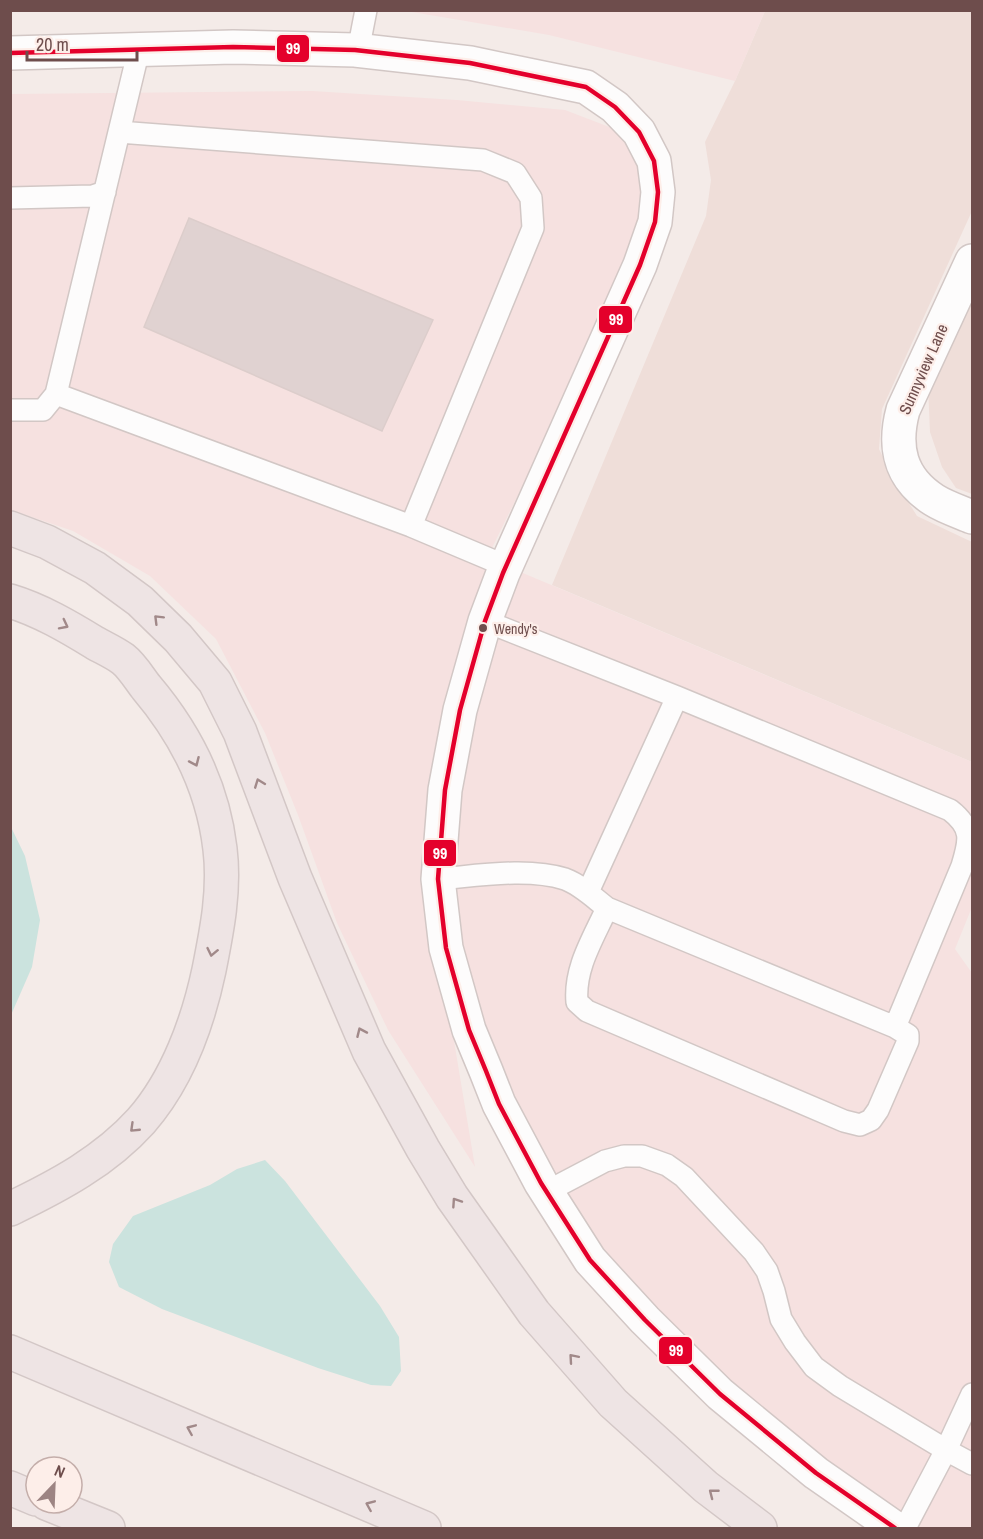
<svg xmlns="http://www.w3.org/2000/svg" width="983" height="1539" viewBox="0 0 983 1539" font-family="'Archivo Narrow',sans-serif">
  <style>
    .residential { fill: #efded9 }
    .commercial { fill: #f6e1e0 }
    .water { fill: #cbe3de }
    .building { fill: #e0d2d1; stroke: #dccdcb; stroke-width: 1.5 }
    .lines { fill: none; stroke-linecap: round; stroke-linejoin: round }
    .lane-casing { stroke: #d2c7c5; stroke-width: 24 }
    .street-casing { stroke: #d2c7c5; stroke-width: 36 }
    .secondary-casing { stroke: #d2c7c5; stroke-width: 36 }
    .highway-casing { stroke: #d3c7c6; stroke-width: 36 }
    .lane { stroke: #fdfcfc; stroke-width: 21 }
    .street { stroke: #fdfcfc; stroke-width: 33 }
    .secondary { stroke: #fdfcfc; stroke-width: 33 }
    .highway { stroke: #eee4e4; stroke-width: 33 }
    .bus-1-casing { stroke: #fdeee9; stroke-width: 9 }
    .bus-1 { stroke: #e4002b; stroke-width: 4.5 }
    .oneway { stroke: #a18989 }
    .bus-dot { fill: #6e4d4c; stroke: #fdeee9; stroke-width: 2 }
    .labels { text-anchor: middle; stroke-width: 4.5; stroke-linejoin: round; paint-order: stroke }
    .bus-label { font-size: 14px; fill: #6e4d4c; stroke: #fdeee9; text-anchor: start }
    .street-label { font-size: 16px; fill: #6e4d4c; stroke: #fdeee9 }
    .line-badge { stroke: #fdeee9; stroke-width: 2 }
    .badge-label { font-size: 16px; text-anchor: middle; font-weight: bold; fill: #fff }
  </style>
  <rect width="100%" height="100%" fill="#f4ebe8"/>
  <path class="residential" d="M765,11h207v200l-90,198 -3,40 15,30 23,37 55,26v220l-420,-177 154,-369 5,-36 -6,-38 30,-61z
    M972,296v198l-16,-6 -14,-21 -12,-35 -2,-46z"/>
  <path class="commercial" d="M406,11l359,-1v1l-30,70 -186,-46z
    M312,91l145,9 108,10 47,18 40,32 -10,83 -152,309 -32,114 48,-100 466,196v145l-17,42 17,24v555h-76l-255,-212 -192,-305 26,156 -87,-137 -51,-107 -39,-108 -33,-82 -49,-94 -66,-63 -77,-45 -62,-21v-416z"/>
  <path class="water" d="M11,827l14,29 15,64 -8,47 -21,48z
    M265,1160l20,21 95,125 19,31 2,34 -10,15 -20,-1 -53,-17 -156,-59 -43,-22 -10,-25 4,-18 20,-28 77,-31 27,-16z"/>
  <path class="building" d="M189,218l244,102 -51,111 -238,-104z"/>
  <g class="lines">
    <g class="lane-casing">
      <path id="lane" d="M358,51l8,-41
        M119,132l364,28 32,13 16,25 2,30 -122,298
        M10,198l83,-2 12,-4
        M56,394l355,132 95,40
        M10,410h33l13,-16 83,-345
        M485,621l192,76 273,113c23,18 20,30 12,56l-67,161
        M438,879c38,-3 90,-12 127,0 16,6 29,19 42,29l288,119 13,8v6l-30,69 -7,10 -11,5 -16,-4 -257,-110 -10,-9c-3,-34 16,-63 30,-94
        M588,892l89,-195
        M546,1192l59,-31 19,-5h18l25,9 17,12 70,75 13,19 7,20 7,28 14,23 19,25 26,19 106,64 -41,78
        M972,1394l-26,56 26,14"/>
    </g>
    <g class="street-casing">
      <path id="street" d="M972,261l-69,149c-10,37 -3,68 31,90 11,7 26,12 38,17"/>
    </g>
    <g class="secondary-casing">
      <path id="secondary" d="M10,53l223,-6 122,3 115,13 116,24 29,20 24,25 15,29 4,31 -3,30 -15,43 -137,308 -18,48 -25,89 -15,80 -7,89 8,69 23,82 17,41 13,33 42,79 49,77 55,60 75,74 96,79 79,55"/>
    </g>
    <g class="highway-casing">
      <path id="highway" d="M10,528l37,14 48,26 45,33 38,37 37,44 25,50 55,146 74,173 54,98 29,48 82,116 79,90 93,84 54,41
        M10,601c30,9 59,26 85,42 9,5 20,10 28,16 9,7 16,19 23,28 39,46 67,101 74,162 5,41 -3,81 -11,121 -11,52 -32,110 -68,151 -36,40 -83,65 -131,88
        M10,1352l414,176
        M10,1488l26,11
        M46,1503l62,25"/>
    </g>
    <use href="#lane" class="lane"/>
    <use href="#street" class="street"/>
    <use href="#secondary" class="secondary"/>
    <use href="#highway" class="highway"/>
    <g class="bus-1-casing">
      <path id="bus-1" d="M10,53l223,-6 122,3 115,13 116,24 29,20 24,25 15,29 4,31 -3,30 -15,43 -137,308 -18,48 -25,89 -15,80 -7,89 8,69 23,82 17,41 13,33 42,79 49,77 55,60 75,74 96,79 79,55"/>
    </g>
    <use href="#bus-1" class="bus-1"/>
  </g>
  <defs><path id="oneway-chevron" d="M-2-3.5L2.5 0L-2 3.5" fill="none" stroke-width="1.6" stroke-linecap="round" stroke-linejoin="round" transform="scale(1.5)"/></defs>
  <g class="oneway">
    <use href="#oneway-chevron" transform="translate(158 619) rotate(-135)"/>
    <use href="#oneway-chevron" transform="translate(64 625) rotate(27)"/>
    <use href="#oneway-chevron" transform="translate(195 762) rotate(66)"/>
    <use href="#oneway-chevron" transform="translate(259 783) rotate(-111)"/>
    <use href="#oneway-chevron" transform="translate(212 952) rotate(102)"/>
    <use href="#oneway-chevron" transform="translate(361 1032) rotate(-114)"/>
    <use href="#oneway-chevron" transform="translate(134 1128) rotate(136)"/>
    <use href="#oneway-chevron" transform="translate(456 1202) rotate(-124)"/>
    <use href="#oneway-chevron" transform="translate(573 1358) rotate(-131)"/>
    <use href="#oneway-chevron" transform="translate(191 1429) rotate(-157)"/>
    <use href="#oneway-chevron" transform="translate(713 1493) rotate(-142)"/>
    <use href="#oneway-chevron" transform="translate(370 1505) rotate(-157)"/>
  </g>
  <circle class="bus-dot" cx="483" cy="628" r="5"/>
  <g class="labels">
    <g class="bus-label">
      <text x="494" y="634">Wendy's</text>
    </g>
    <g class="street-label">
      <text transform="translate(923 369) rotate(-66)" y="6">Sunnyview Lane</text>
    </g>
  </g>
  <g class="line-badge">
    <rect x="276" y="34" width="34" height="29" rx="6" fill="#e4002b"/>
    <rect x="598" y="305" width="35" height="29" rx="6" fill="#e4002b"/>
    <rect x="423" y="839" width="34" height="28" rx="6" fill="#e4002b"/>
    <rect x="658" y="1336" width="35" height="29" rx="6" fill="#e4002b"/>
  </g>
  <g class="badge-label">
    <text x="293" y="54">99</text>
    <text x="616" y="325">99</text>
    <text x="440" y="859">99</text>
    <text x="676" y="1356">99</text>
  </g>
  <rect width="983" height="1539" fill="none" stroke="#6e4d4c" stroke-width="24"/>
  <g transform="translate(54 1485) rotate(23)"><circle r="28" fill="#fdeee9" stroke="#c4aeaa" stroke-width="1.5"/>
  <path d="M0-4.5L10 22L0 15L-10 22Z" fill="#9d8483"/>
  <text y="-9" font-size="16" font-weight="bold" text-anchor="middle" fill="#6e4d4c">N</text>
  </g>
  <path d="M27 51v9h110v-9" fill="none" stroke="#6e4d4c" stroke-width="3"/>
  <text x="36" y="51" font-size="18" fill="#6e4d4c" stroke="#fdeee9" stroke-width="4.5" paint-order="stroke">20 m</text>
</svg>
